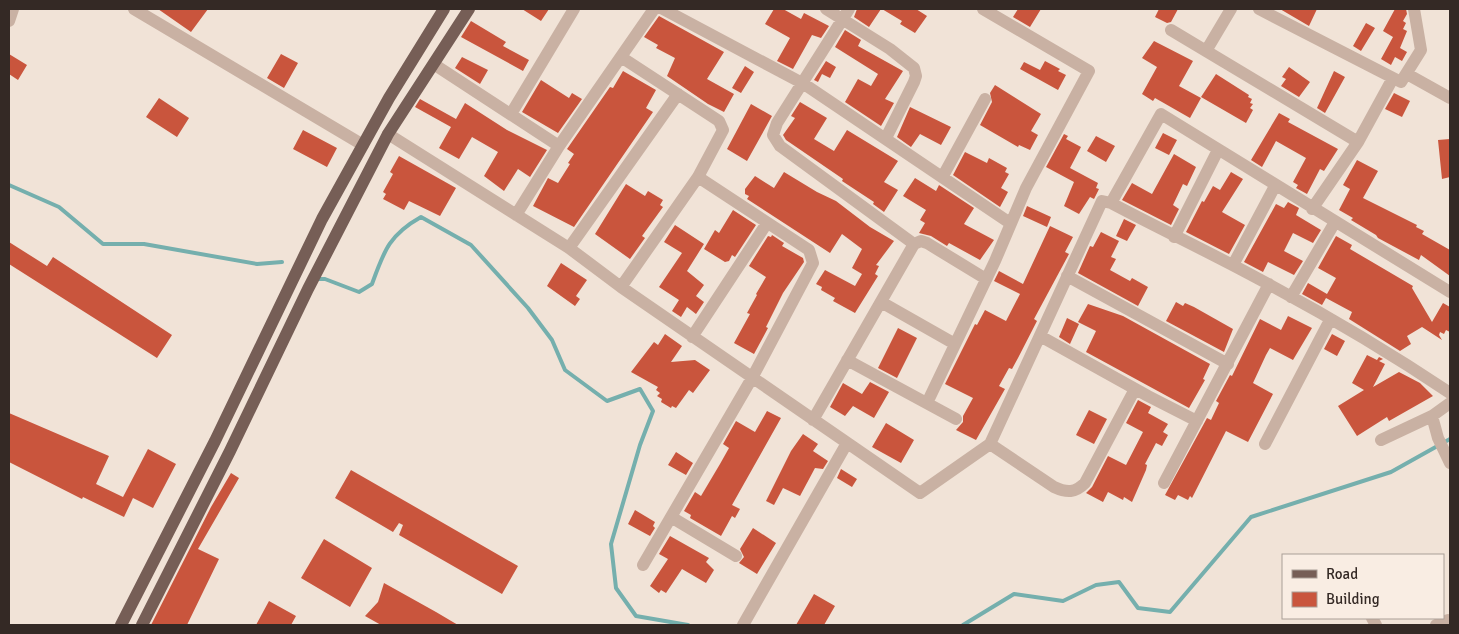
<svg xmlns="http://www.w3.org/2000/svg" width="1459" height="634" viewBox="0 0 1459 634" font-family="Signika,sans-serif">
  <style>
    .lines { fill: none; stroke-linecap: round; stroke-linejoin: round }
    .stream { stroke: #75afad; stroke-width: 4 }
    .building { fill: #c9553d }
    .minor { stroke: #c9b1a3; stroke-width: 12 }
    .major { stroke: #765e56; stroke-width: 12 }
  </style>
  <rect width="100%" height="100%" fill="#f1e3d7"/>
  <g class="lines">
    <path class="stream" d="M9,185l50,22 44,37h41l113,20 25,-2
      M317,279h8l34,13 13,-8c12,-33 17,-49 49,-67l50,28 57,63 24,32 13,30 42,31 33,-12 13,22 -13,34 -29,99 5,44 20,28 52,9
      M963,625l51,-31 49,7 33,-16 23,-3 19,26 32,4 81,-95 140,-45 59,-33"/>
  </g>
  <path class="building" d="M158,9h50l-17,23z
    M522,9h27l-8,12z
    M774,9h9l18,10 3,-6 25,13 -8,12 -9,-3 -19,34 -16,-8 13,-23 -25,-14z
    M857,9h24l-12,18 -15,-10z
    M882,9h34l11,7 -12,17 -15,-9 2,-3z
    M1018,9h23l-11,18 -17,-10z
    M1159,9h19l-7,13 -4,1 -12,-6z
    M1280,9h37l-8,17z
    M1395,9h11l1,5 -4,7 3,2 -3,6 4,2 -7,17 7,4 -5,9 -7,-4 -4,8 -10,-6 12,-22 -10,-6z
    M659,16l65,36 -17,27 27,15 -10,18 -16,-8 -41,-28 8,-18 -19,-10 2,-3 -14,-8z
    M471,21l35,21 -3,4 26,14 -6,11 -62,-34z
    M1366,23l9,5 -14,23 -8,-5z
    M845,30l16,10 -3,6 45,25 -18,28 9,4 -13,23 -36,-24 13,-23 13,7 7,-12 -43,-27z
    M1154,41l39,20 -14,25 22,12 -11,20 -35,-20 -2,3 -11,-7 15,-27 -15,-9z
    M9,54l18,11 -9,15 -9,-6z
    M281,54l17,9 -14,25 -17,-10z
    M462,57l26,13 -8,14 -25,-16z
    M826,61l10,6 -6,11 -8,-4 -4,8 -4,-2z
    M1045,61l15,8 -2,2 8,4 -8,15 -38,-21 4,-7 16,8z
    M745,66l9,6 -13,21 -9,-5z
    M1289,67l21,15 -11,15 -18,-11 5,-7 -4,-2z
    M623,71l33,19 -10,18 7,4 -79,115 -41,-21 15,-28 10,5 12,-19 -2,-1 6,-9 -7,-5 43,-62 3,1z
    M1334,71l11,6 -20,36 -8,-5z
    M1216,74l33,21 -1,2 4,2 -2,4 3,1 -3,4 3,2 -7,13 -45,-26z
    M541,80l28,18 3,-5 10,6 -24,34 -36,-21z
    M995,85l46,29 -10,17 7,4 -8,15 -11,-5 -1,2 -38,-22 12,-23 -2,-9z
    M1394,93l16,8 -8,16 -17,-8z
    M159,98l30,20 -12,19 -31,-20z
    M420,99l36,20 9,-16 42,27 40,20 -17,27 -12,-8 -14,22 -20,-15 14,-24 -26,-15 -13,22 -20,-11 12,-21 -36,-20z
    M800,102l27,16 -13,21 20,12 13,-21 51,31 -14,21 14,8 -14,22 -11,-8 1,-2 -32,-21 1,-2 -57,-39 -3,-5 12,-17 -4,-2z
    M751,104l21,12 -25,45 -20,-12z
    M910,107l41,20 -10,18 -21,-11 -9,13 -14,-10z
    M1279,113l11,6 -2,3 50,27 -14,22 -4,-2 -13,25 -11,-6 2,-3 -5,-3 13,-24 -30,-17 -14,26 -11,-7z
    M303,130l34,18 -10,19 -34,-18z
    M1163,133l14,7 -8,15 -14,-7z
    M1064,134l4,2 -2,3 15,8 -11,21 28,15 -2,5 3,1 -5,10 -4,-2 -11,17 -15,-8 10,-24 -28,-15z
    M1096,136l19,10 -9,16 -19,-11z
    M1450,139v38l-8,2 -4,-39z
    M965,152l22,11 2,-5 18,10 -2,4 4,2 -8,14 7,4 -8,15 -47,-32z
    M1174,154l22,13 -9,19 -4,-2 -10,21 6,4 -8,16 -49,-25 10,-17 20,11z
    M399,156l57,32 -16,28 -31,-15 -5,9 -21,-11 3,-5 -3,-2 10,-18 -3,-2z
    M1357,160l21,11 -15,27 54,27 -1,2 8,4 -2,3 28,16v26l-29,-21 -2,5 -41,-22 -2,-3 -25,-15 2,-2 -14,-8 11,-21 -7,-4z
    M784,172l33,20 19,9 34,26 24,14 -18,24 3,1 -4,8 3,2 -23,37 -22,-12 2,-3 -14,-8 1,-3 -6,-3 9,-14 30,16 7,-12 -10,-6 10,-19 -20,-15 -12,19 -83,-54 2,-3 -4,-2v-5l10,-13 19,12z
    M1231,172l12,7 -21,33 23,13 -16,29 -43,-22 16,-31 2,1 9,-16 7,4z
    M915,178l21,13 3,-6 35,23 -10,16 30,16 -14,20 -31,-17 -2,3 -16,-10 -12,-3 6,-10 -5,-3 6,-10 -23,-14z
    M626,184l19,12 3,-5 15,9 -3,5 3,2 -21,29 3,2 -15,21 -35,-25z
    M1288,202l11,6 -3,7 25,15 -8,13 -20,-10 -9,18 19,10 -9,14 -26,-13 -5,10 -19,-10 32,-58 8,4z
    M1027,206l24,11 -4,10 -24,-11z
    M733,210l23,15 -21,32 -3,-2 -3,6 -4,1 -21,-13 11,-19 4,3z
    M1124,219l12,6 -9,16 -11,-5z
    M675,225l29,19 -17,27 17,14 -8,11 8,6 -8,12 -9,-7 -6,10 -9,-6 7,-11 -20,-13 23,-34 -18,-11z
    M1050,226l23,11 -8,15 4,2 -35,65 3,2 -19,37 -6,11 -3,-1 -10,18 6,3 -29,51 -20,-10 7,-8v-6l10,-18 -28,-14 30,-60 2,1 8,-15 21,11 14,-27 -26,-13 5,-10 24,13z
    M1101,232l18,9 -8,16 5,2 -6,11 20,11 2,-3 16,9 -10,19 -60,-33 12,-27 3,1z
    M772,235l12,8 -2,3 21,12 1,4 -21,31 -17,34 2,1 -14,26 -20,-11 16,-29 -3,-1 10,-18 -1,-1 10,-17 -17,-11 19,-30 3,1z
    M1336,236l16,9 -2,4 63,37 -1,2 20,34 11,-19 7,4v25l-4,-2 -2,4 -4,-2 -1,3 3,5 -20,-13 -15,9 4,8 -11,7 -51,-32 3,-7 -26,-14 -4,7 -20,-11 6,-11 19,11 9,-16 -18,-10z
    M9,242l38,24 6,-9 119,78 -15,23 -148,-94z
    M561,263l26,17 -11,16 4,3 -5,7 -28,-20z
    M1176,302l7,4 2,-3 9,4 39,22 -9,23 -58,-31z
    M1088,304l35,12 87,48 -7,15 2,1 -16,28 -103,-56 10,-21 -18,-9z
    M1288,316l24,12 -19,32 -23,-12 -4,7 -13,28 20,11 -25,48 -22,-11 -34,67 -2,-2 -2,4 -10,-5 -3,5 -10,-5 42,-77 4,2 8,-17 -3,-2 14,-26 2,1 28,-57 21,11z
    M1067,318l12,6 -9,20 -11,-7z
    M898,328l19,10 -20,40 -19,-10z
    M665,334l17,12 -11,16 24,-2 15,10 -17,23 -4,-3 -13,18 -4,-2 -1,2 -10,-6 1,-3 -5,-3 3,-3 -4,-3 2,-3 -27,-15 23,-30 4,3z
    M1332,334l13,7 -8,15 -13,-7z
    M1367,355l10,5 2,-3 4,2 -4,2 6,3 -12,23 26,-15 21,11 13,13 -44,25 -2,-4 -30,19 -19,-30 26,-16 -12,-7z
    M870,382l19,10 -15,26 -21,-12 -8,10 -15,-9 13,-24 19,11z
    M1138,400l13,7 -3,6 20,11 -5,8 5,3 -6,11 -6,-3 -11,21 2,1 -1,5 -14,32 -8,-5 -1,3 -15,-8 -5,10 -17,-9 6,-6 16,-31 18,9 17,-33 -17,-9z
    M1089,410l18,9 -13,25 -18,-9z
    M767,411l14,7 -49,87 8,4 -5,9 -3,-2 -11,20 -31,-18 1,-3 -7,-4 11,-19 6,4 19,-32 9,-16 -6,-4 13,-23 19,11z
    M9,413l100,43 -13,28 27,13 25,-48 28,15 -23,44 -20,-10 -9,19 -41,-20 -1,2 -73,-37z
    M886,423l28,17 -13,23 -29,-16z
    M803,434l15,10 -5,7 15,10 -5,8 -8,-1 -15,28 -17,-8 -9,17 -8,-4 25,-50z
    M676,452l17,11 -7,12 -18,-10z
    M841,469l16,10 -5,8 -15,-9z
    M351,470l167,96 -16,28 -103,-59 4,-10 -4,-2 -6,9 -58,-34z
    M231,473l8,5 -41,71 21,10 -32,66h-36l60,-118z
    M635,510l20,12 -2,4 2,2 -5,8 -22,-12z
    M753,528l23,15 -19,31 -18,-11 5,-6 -4,-8z
    M670,536l39,22 -3,4 8,8 -8,13 -24,-14 -16,24 -5,-3 -2,3 -9,-7 18,-27 -9,-5z
    M324,539l48,29 -22,39 -49,-29z
    M384,583l52,29 22,13h-77l-16,-9 13,-14z
    M814,594l21,12 -11,19h-28z
    M269,601l27,15 -5,9h-35z"/>
  <g class="lines">
    <path class="minor" d="M134,9l229,136
      M663,9l141,75 206,139
      M826,9l64,40 24,19 2,8 -2,6 -28,56
      M849,9l-72,114 -4,12 7,11 134,98
      M1259,9l142,73 20,-32 -7,-41
      M9,21l4,-12
      M1171,30l187,112
      M1206,51l25,-42
      M435,65l124,81
      M1407,74l43,24
      M511,114l63,-105
      M388,134l181,114 52,39 299,206 70,-49 112,-243 9,2c49,26 98,49 146,75 66,35 132,74 193,115
      M943,176l42,-77
      M1111,203l50,-89 289,178
      M1312,209l46,-67 35,-64
      M516,215l43,-69 95,-137
      M1174,237l44,-87
      M569,248l109,-154
      M1233,265l42,-79
      M1067,276l161,88
      M621,287l77,-110 25,-47 -4,-9 -98,-64
      M1291,297l44,-75
      M881,302l74,42
      M1040,336l108,60 49,25
      M692,337l75,-114
      M847,360l109,59
      M927,403l68,-142 31,-73 63,-117 -106,-62
      M1432,416l6,22 12,25
      M813,420l101,-176 7,-3 6,2 59,36
      M1381,440l51,-24 18,-13
      M990,444l64,43c13,6 21,6 31,-4l50,-94
      M1265,444l65,-124
      M1164,483l105,-199
      M671,517l65,39
      M643,565l109,-187 61,-115 -4,-13 -111,-73
      M1372,618l4,7
      M743,625l104,-182
      M1436,625l12,-5"/>
    <path class="major" d="M121,625l94,-184 107,-222 67,-121 55,-89
      M142,625l88,-174 78,-162 80,-155 81,-125"/>
  </g>
  <rect width="1459" height="634" fill="none" stroke="#342925" stroke-width="20"/>
  <rect x="1282" y="554" width="162" height="65" fill="#f9ede3" stroke="#aa9f97"/>
  <rect x="1292" y="570" width="25" height="8" fill="#765e56" stroke="#aa9f97"/>
  <text x="1326" y="579" font-size="15" fill="#342925">Road</text>
  <rect x="1292" y="592" width="25" height="15" fill="#c9553d" stroke="#aa9f97"/>
  <text x="1326" y="604" font-size="15" fill="#342925">Building</text>
</svg>
